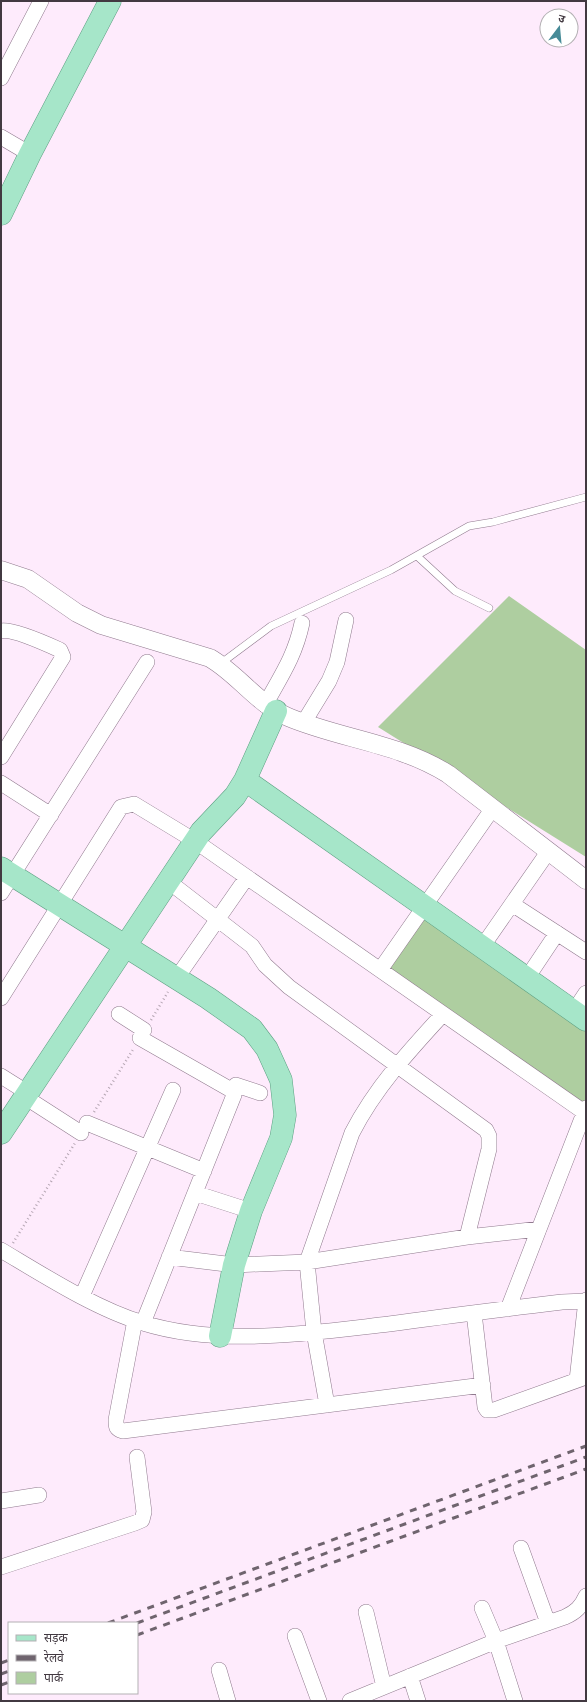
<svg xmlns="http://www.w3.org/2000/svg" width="587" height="1702" viewBox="0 0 587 1702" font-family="'Crimson Pro','Noto Sans Devanagari',serif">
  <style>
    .green { fill: #aecea0 }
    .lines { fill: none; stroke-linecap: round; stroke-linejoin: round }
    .service-casing { stroke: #907a8e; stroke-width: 8 }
    .minor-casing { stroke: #907a8e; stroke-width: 16 }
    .tertiary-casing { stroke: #907a8e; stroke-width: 19 }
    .primary-casing { stroke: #5d9f82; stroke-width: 23 }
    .path { stroke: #b6a7b4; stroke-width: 2.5; stroke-dasharray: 1 3; stroke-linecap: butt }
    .service { stroke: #fff; stroke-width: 7 }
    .minor { stroke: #fff; stroke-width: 15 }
    .tertiary { stroke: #fff; stroke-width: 18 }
    .primary { stroke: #a6e6c9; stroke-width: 22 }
    .rail { stroke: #6f646e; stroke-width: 3; stroke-dasharray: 7 7; stroke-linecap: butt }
  </style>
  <rect width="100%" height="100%" fill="#feebfc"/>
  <path class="green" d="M509,596l77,54v207l-208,-130z
    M424,906l162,114v89l-206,-139z"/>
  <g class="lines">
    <g class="service-casing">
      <path id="service" d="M417,556l38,35 34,17
        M220,664l51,-38 120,-56 78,-44 24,-4 93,-25"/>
    </g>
    <g class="minor-casing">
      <path id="minor" d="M1,78l40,-77
        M1,137l29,17
        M1,631c11,-3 48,14 59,19l3,7 -62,100
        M265,705c16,-29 30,-49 37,-82
        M304,722l25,-41 8,-19 9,-42
        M1,783l50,32
        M168,881l84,65 13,19 24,22 197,143 3,6v13l-22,88
        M1,893l146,-231
        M512,904l74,48
        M482,947l66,-95
        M380,970l113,-162
        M527,978l30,-45
        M176,979l71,-102
        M1,998l120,-191 13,-3 61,37 389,271
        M574,1011l12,-18
        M119,1014l25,16
        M140,1038l93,53 1,4 -91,228
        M1,1076l27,17
        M233,1091l3,-6 24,8
        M25,1097l56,36
        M87,1123l117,48
        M195,1193l56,18
        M1,1250c42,25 95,59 142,73 77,24 167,10 246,1 57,-8 115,-15 173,-22l24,-1
        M169,1257l65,8 73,-3 160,-25 72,-8
        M82,1296l91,-206
        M508,1309l78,-201
        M474,1313l11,94 2,3h7l92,-33
        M135,1320l-19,100c0,7 0,9 7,11l360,-46
        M577,1380l9,-80
        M327,1405l-13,-73 -7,-70 45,-129c23,-45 57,-82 91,-119
        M1,1501l38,-6
        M521,1548l27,75
        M1,1567l134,-44 7,-3 2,-8 -7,-55
        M482,1608l14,33 19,60
        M366,1612l18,75
        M295,1636l24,65
        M219,1670l9,31
        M410,1676l8,25
        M350,1701l146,-60 69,-24c11,-5 16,-10 21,-21"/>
    </g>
    <g class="tertiary-casing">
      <path id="tertiary" d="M1,570l27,9 49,34 24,12 109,33c29,17 46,45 78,59 52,22 111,26 160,57l138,106"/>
    </g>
    <g class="primary-casing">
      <path id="primary" d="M1,214l29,-60 80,-153
        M245,780l341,240
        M1,868l207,130 44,31 15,20 14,31 4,35 -4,23 -30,73 -17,54 -14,71
        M1,1133l200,-301 34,-36 10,-16 31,-69"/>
    </g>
    <path class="path" d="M151,1020l17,-28
      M94,1112l40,-64
      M13,1243l62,-100"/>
    <use href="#service" class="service"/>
    <use href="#minor" class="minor"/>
    <use href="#tertiary" class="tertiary"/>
    <use href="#primary" class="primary"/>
    <path class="rail" d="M108,1623l478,-177
      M137,1623l449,-166
      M137,1635l449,-166
      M1,1663l8,-3
      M1,1674l8,-3
      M1,1685l8,-3"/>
  </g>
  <rect width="587" height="1702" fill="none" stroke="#423941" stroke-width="4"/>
  <rect x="8" y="1622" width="130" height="72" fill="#ffffff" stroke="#b3b0b3"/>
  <rect x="16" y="1635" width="20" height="6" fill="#a6e6c9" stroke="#b3b0b3"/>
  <text x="44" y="1642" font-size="12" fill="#423941">सड़क</text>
  <rect x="16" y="1655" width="20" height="6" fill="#6f646e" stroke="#b3b0b3"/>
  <text x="44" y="1662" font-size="12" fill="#423941">रेलवे</text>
  <rect x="16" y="1672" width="20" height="12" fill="#aecea0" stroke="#b3b0b3"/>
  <text x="44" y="1682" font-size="12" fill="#423941">पार्क</text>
  <g transform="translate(559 28) rotate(16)"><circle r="19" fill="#ffffff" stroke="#b3b0b3"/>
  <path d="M0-3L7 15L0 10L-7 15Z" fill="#468b97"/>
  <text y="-6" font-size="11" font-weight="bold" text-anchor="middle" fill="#423941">उ</text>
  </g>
</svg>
